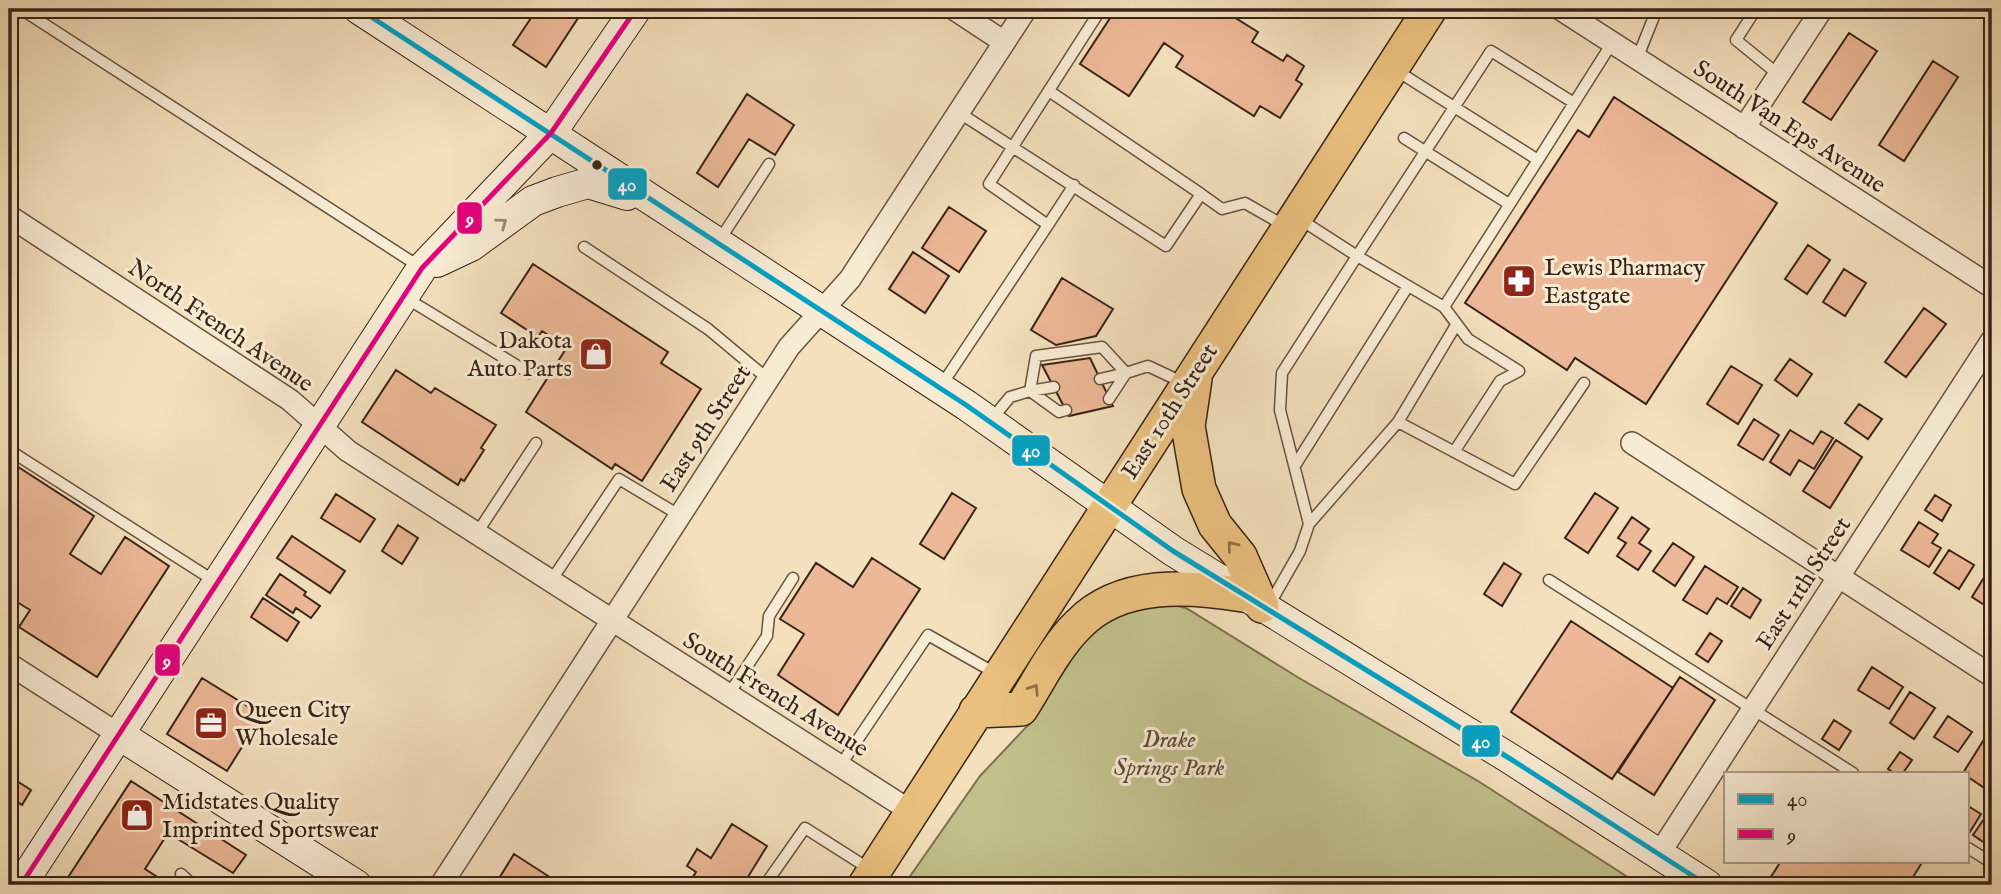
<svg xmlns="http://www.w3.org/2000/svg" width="2001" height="894" viewBox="0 0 2001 894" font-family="'IM FELL English',serif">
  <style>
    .green { fill: #c2c08c; stroke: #7d7251; stroke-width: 2 }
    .building { fill: #edb897; stroke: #382416; stroke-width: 2 }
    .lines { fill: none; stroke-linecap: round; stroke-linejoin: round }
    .lane-casing { stroke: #675340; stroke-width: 13 }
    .street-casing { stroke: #675340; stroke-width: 24 }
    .secondary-casing { stroke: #382416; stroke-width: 32 }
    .primary-casing { stroke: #382416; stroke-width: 36 }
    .lane { stroke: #f8ebd4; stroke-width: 10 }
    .street { stroke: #f8ebd4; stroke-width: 21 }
    .secondary { stroke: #f8ebd4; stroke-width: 30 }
    .primary { stroke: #eac07e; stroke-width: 33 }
    .bus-1-casing { stroke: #f8ebd4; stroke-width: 10 }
    .bus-2-casing { stroke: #f8ebd4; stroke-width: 10 }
    .bus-1 { stroke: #03a2c5; stroke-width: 5 }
    .bus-2 { stroke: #e5007d; stroke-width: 5 }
    .oneway { stroke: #988875 }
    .oneway2 { stroke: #91724a }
    .bus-dot { fill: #382416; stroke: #f8ebd4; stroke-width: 2.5 }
    .labels { text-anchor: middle; stroke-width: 6; stroke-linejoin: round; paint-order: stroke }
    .street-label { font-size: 24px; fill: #382416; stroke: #f8ebd4 }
    .poi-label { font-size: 24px; fill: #382416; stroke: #f8ebd4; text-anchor: start }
    .park-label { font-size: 24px; font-style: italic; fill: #5a4b34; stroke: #f8ebd4 }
    .line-badge { stroke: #f8ebd4; stroke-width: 2.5 }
    .badge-label { font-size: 19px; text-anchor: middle; font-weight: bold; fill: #fff }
  </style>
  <rect width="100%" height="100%" fill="#f4e0bd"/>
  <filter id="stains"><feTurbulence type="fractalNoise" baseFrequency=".00286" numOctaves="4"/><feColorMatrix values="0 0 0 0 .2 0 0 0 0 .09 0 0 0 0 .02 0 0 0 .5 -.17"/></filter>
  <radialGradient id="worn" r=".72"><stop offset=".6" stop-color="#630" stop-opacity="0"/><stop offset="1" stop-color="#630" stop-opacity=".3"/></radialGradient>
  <path class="green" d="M1160,602l26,6 113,70 179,103 162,104h-736l76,-109 51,-54 53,-82 31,-26z"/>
  <path class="building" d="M537,9h47l-38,58 -33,-22z
    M1116,9h72l14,4 2,-4h25l-3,3 32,20 -6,10 31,19 4,-6 17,11 -8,14 6,4 -22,34 -20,-12 -6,10 -78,-49 7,-11 -19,-13 -35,53 -49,-32z
    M1849,33l28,18 -46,69 -28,-18z
    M1933,61l25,16 -54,84 -25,-16z
    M747,94l47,31 -19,30 -26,-16 -31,48 -21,-14z
    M1614,97l163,106 -131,201 -71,-46 -8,12 -102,-67 113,-173 11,7z
    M949,207l37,24 -27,41 -37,-24z
    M1808,245l22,15 -23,34 -22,-15z
    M913,252l36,24 -24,37 -36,-24z
    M533,264l135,88 -7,11 40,26 -59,92 -27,-17 -3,5 -86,-57 41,-65 -25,-16 -4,6 -37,-24z
    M1844,269l22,14 -21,33 -22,-14z
    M1062,278l51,31 -17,27 -40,9 -25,-15z
    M1924,308l22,16 -40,53 -21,-15z
    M1090,358l23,48 -44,10 -27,-51z
    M1790,359l22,15 -15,22 -22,-16z
    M1731,366l31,19 -24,39 -31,-20z
    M396,370l35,23 4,-5 61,37 -15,23 3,2 -20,31 -3,-2 -3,6 -96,-63z
    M1859,404l23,15 -14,20 -23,-16z
    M1754,419l25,16 -16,25 -25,-15z
    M1790,430l23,14 8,-13 12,7 -19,31 -15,-9 -9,15 -20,-13z
    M1836,440l26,17 -32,51 -27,-17z
    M9,461l85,55 -24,38 31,20 24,-37 44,29 -72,111 -78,-50 11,-17 -21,-13z
    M952,493l24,15 -32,51 -24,-15z
    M1595,493l23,15 -30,45 -23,-15z
    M336,494l39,25 -15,23 -39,-24z
    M1935,495l16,10 -9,16 -17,-11z
    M1632,517l17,12 -10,14 12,8 -13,19 -21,-14 9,-13 -8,-5z
    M1919,522l19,12 -6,9 9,5 -12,19 -28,-17z
    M398,525l20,13 -16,26 -20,-13z
    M292,536l53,35 -15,22 -53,-35z
    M1673,543l21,14 -19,29 -22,-15z
    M1949,550l25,15 -15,24 -25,-16z
    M872,558l48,31 -82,126 -60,-40 26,-41 -24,-15 36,-56 37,24z
    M1504,563l17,11 -19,32 -18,-12z
    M1705,566l33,21 -11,17 -10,-6 -10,16 -24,-14z
    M1988,571l4,2v37l-20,-13z
    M280,574l26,18 -2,3 16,11 -9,12 -15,-10 -3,5 -27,-18z
    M1743,588l18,12 -11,18 -19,-12z
    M263,598l36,24 -12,19 -36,-24z
    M1571,621l102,67 -61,91 -101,-67z
    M1710,633l12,8 -14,21 -12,-8z
    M1872,667l31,20 -14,22 -31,-19z
    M1680,677l35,23 -61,95 -36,-23z
    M202,678l60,37 -35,56 -60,-37z
    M1910,692l25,16 -21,31 -24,-16z
    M1948,716l24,16 -14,20 -24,-15z
    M1834,720l17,11 -12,19 -17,-11z
    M1983,741l9,5v33l-6,10 -18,-12v-4h-5z
    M1900,752l12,8 -9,13h-9l-6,-4z
    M9,776l22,14 -9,15 -13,-9z
    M131,781l115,74 -13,18 -65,-40 -23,36 17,11 -4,5h-95z
    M1968,806l13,8 -13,21z
    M1986,816l6,5v27l-19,-13z
    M732,824l35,22 -24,39h-55l8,-13 -9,-6 10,-17 14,9z
    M514,854l48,31h-67z
    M1781,861h142l-15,24h-131l-8,-5z
    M267,877l13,8h-18z"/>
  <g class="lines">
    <g class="lane-casing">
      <path id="lane" d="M21,9l399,258
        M1756,9l-20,31 43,35
        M1637,59l20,-50
        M1394,69l144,91 74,-117
        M958,112l208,134 35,-52 -152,-103
        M1404,138l105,66
        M1201,194l21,15 23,-6 40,23
        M1048,225l26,-40
        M719,241l50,-77
        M584,247l124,82 60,50
        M406,298l123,75
        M1444,307l94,-147
        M1519,371l-51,-32 -24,-32 -87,-51 134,-205 83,52
        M1100,379l26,-6
        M941,386l107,-161 -59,-41 112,-175
        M1030,391l29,21 7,-2
        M1030,391l24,-4
        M1109,399l17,-26
        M991,420l19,-23 20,-6 6,-35 66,-9 24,26 22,-7 36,17
        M1398,422l117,62 69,-101
        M9,450l207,132
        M1454,452l46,-71 19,-10
        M1296,464l112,-178
        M1309,524l89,-102 58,-97
        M477,533l59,-90
        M1549,580l304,193
        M551,581l68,-102 60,36
        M1268,607l32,-56 9,-27 -29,-114 2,-37 75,-117 -59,-38
        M729,694l38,-58 2,-20 24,-38
        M840,766l88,-131 67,38
        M1968,848l24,15
        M181,874l12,11
        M765,885l40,-57 66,42"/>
    </g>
    <g class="street-casing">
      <path id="street" d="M954,9l50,33
        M1560,9l432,278
        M1744,128l78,-119
        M9,216l281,184 58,51 564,361
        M1632,443l360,233
        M9,664l109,70
        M1659,854l333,-514
        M441,885l348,-538 61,-68 176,-270"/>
    </g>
    <g class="secondary-casing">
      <path id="secondary" d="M359,9l607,396 207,146 336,207 198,127
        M437,262l34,-16 62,-45 24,-9 31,-9 39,12
        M118,734l238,151
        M21,885l401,-617 129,-135 85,-124"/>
    </g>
    <g class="primary-casing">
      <path id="primary" d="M1195,379l-7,47 11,63 16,36 25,31 22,50
        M976,711l45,-2c18,-28 34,-62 58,-85 42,-43 110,-38 164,-29
        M865,885l565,-876"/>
    </g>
    <use href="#lane" class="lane"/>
    <use href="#street" class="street"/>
    <use href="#secondary" class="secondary"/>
    <use href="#primary" class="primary"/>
    <g class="bus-1-casing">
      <path id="bus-1" d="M359,9l607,396 207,146 336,207 198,127"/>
    </g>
    <g class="bus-2-casing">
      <path id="bus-2" d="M21,885l401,-617 129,-135 85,-124"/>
    </g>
    <use href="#bus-1" class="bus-1"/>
    <use href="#bus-2" class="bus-2"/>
  </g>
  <defs><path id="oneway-chevron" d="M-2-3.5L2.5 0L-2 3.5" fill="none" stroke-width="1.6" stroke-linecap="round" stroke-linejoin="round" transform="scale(1.75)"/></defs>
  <use class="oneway" href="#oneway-chevron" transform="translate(502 223) rotate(-36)"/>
  <g class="oneway2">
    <use href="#oneway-chevron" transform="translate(1232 546) rotate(-129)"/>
    <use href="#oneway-chevron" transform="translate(1034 689) rotate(-57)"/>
  </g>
  <defs>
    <g id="pharmacy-square" transform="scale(1.75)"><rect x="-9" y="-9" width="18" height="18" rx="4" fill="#8f2418" stroke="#f8ebd4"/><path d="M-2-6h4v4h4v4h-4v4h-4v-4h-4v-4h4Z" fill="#fff"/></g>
    <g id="shop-square" transform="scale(1.75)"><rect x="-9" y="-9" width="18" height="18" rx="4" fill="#8f2418" stroke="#f8ebd4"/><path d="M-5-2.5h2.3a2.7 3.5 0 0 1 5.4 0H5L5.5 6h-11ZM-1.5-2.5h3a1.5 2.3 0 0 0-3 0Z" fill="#fff"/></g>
    <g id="office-square" transform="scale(1.75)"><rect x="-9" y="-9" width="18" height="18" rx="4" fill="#8f2418" stroke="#f8ebd4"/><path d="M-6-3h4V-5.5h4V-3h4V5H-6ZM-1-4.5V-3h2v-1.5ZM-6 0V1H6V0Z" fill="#fff"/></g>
  </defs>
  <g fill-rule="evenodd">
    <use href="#pharmacy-square" x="1519" y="281"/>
    <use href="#shop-square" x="596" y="354"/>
    <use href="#office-square" x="211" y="723"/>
    <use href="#shop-square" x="137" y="815"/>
  </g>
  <circle class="bus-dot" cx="597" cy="165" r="6"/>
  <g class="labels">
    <g class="street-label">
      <text transform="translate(1790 126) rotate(33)" y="8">South Van Eps Avenue</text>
      <text transform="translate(221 325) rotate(34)" y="8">North French Avenue</text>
      <text transform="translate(1169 411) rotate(-57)" y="8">East 10th Street</text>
      <text transform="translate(705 428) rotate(-57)" y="8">East 9th Street</text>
      <text transform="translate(1803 583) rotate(-57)" y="8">East 11th Street</text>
      <text transform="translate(776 694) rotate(32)" y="8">South French Avenue</text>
    </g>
    <g class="poi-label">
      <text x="1544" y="275">Lewis Pharmacy<tspan x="1544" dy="28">Eastgate</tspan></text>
      <text x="572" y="348" text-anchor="end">Dakota<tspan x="572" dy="28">Auto Parts</tspan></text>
      <text x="235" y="717">Queen City<tspan x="235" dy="28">Wholesale</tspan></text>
      <text x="162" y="809">Midstates Quality<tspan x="162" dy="28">Imprinted Sportswear</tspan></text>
    </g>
    <g class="park-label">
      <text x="1169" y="747">Drake<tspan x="1169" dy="28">Springs Park</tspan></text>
    </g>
  </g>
  <g class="line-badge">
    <rect x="607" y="167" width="41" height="34" rx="7" fill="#03a2c5"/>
    <rect x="456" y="201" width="27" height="34" rx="7" fill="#e5007d"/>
    <rect x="1011" y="434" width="40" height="33" rx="7" fill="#03a2c5"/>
    <rect x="154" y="643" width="27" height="34" rx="7" fill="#e5007d"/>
    <rect x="1461" y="724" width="40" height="34" rx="7" fill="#03a2c5"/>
  </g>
  <g class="badge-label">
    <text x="627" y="191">40</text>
    <text x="470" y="225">9</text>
    <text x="1031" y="457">40</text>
    <text x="167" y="667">9</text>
    <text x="1481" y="748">40</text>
  </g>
  <rect width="2001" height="894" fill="none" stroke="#f4e0bd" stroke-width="35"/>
  <rect x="10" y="10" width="1980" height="873" fill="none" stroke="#382416" stroke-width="3.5"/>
  <rect x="18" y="18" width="1966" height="859" fill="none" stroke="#382416" stroke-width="2"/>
  <rect x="1724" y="772" width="245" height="91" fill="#f8ebd4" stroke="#ab9b88" stroke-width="2"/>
  <rect x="1738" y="794" width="35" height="10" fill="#03a2c5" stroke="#ab9b88" stroke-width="2"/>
  <text x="1787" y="806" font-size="21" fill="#382416">40</text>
  <rect x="1738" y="829" width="35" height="10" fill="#e5007d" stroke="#ab9b88" stroke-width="2"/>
  <text x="1787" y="842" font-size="21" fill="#382416">9</text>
  <rect width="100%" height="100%" filter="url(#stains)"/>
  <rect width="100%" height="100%" fill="url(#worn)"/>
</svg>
